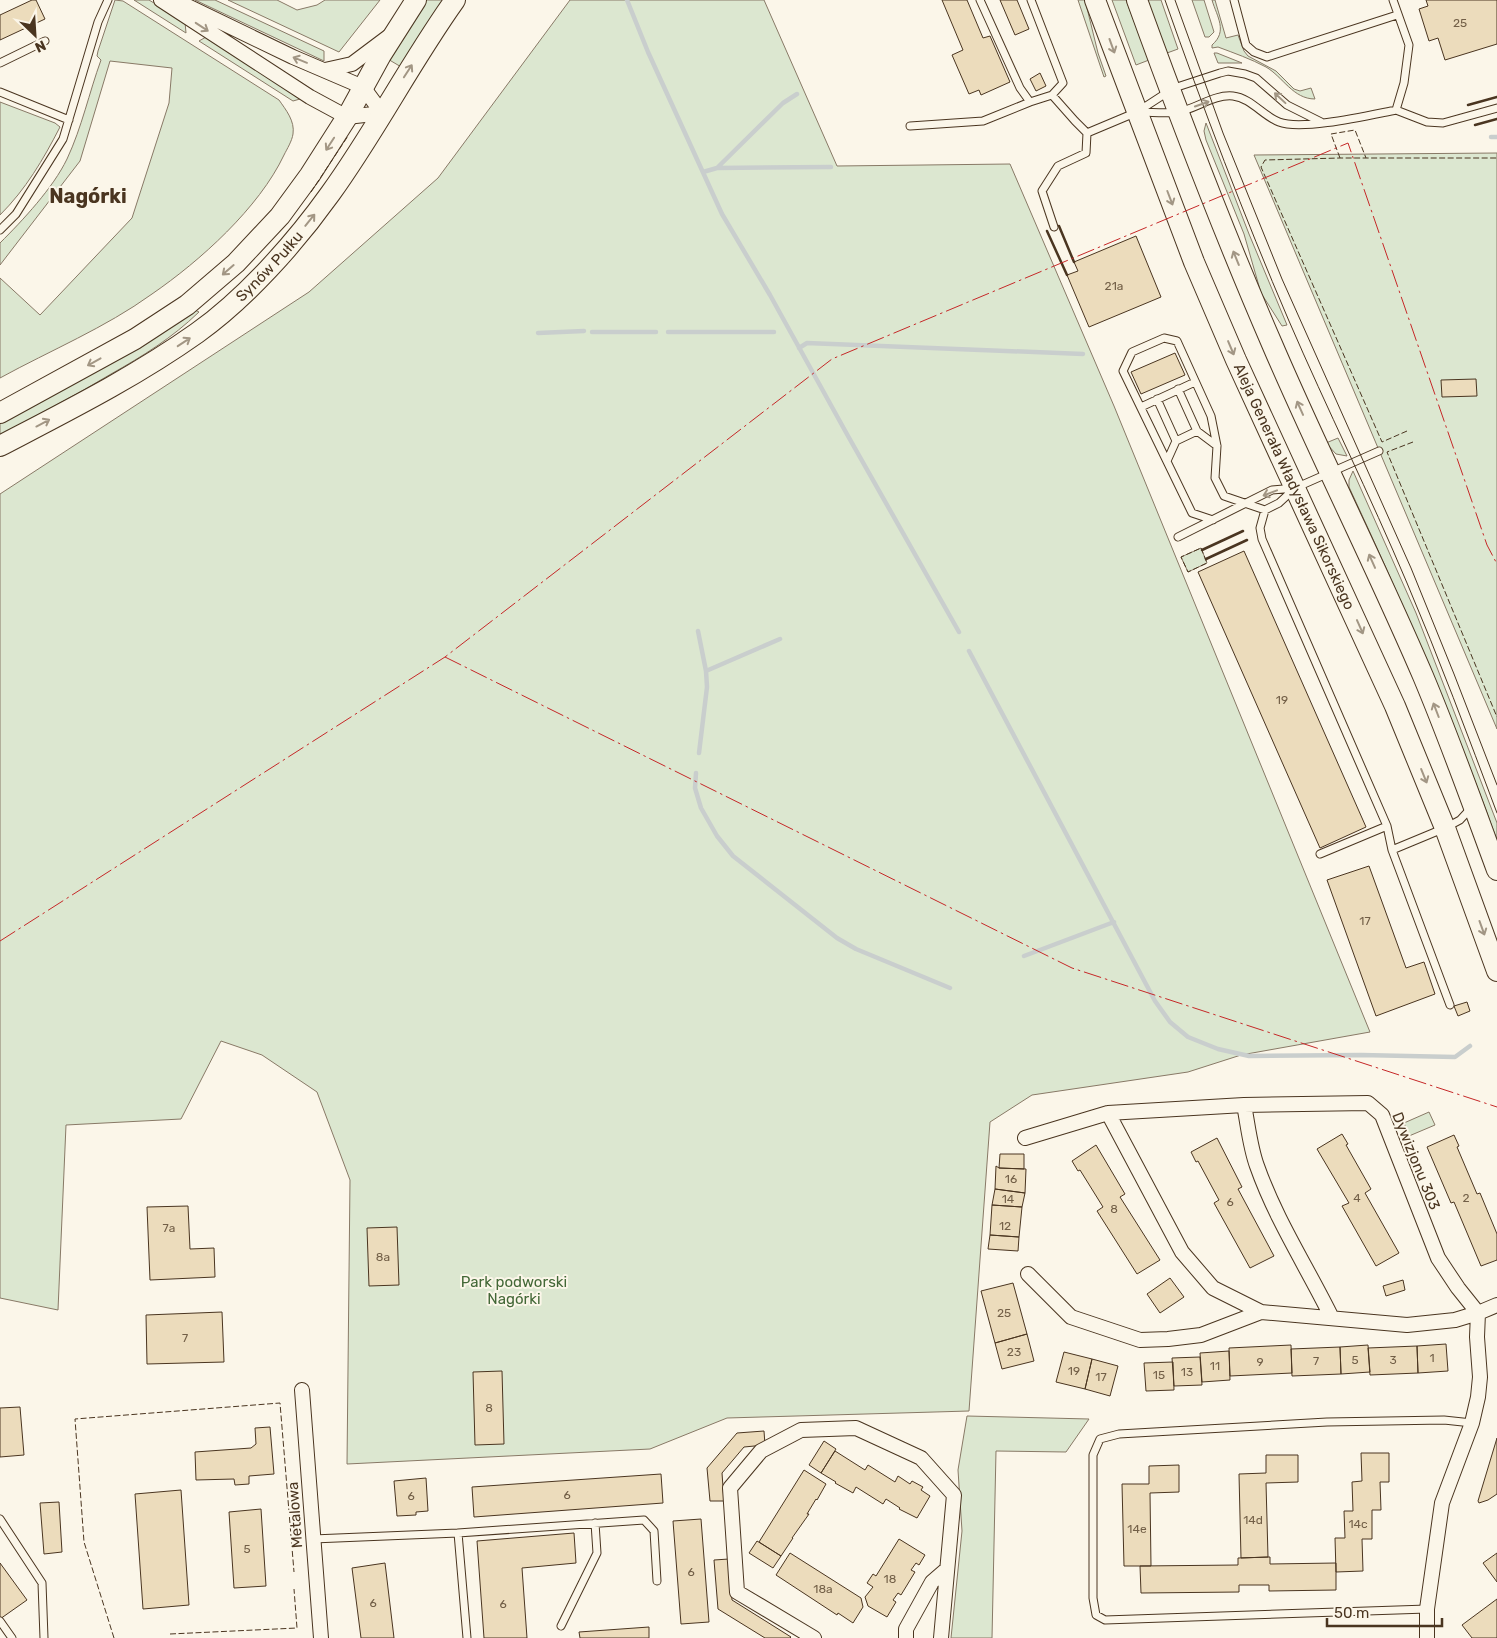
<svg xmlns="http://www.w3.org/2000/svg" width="1497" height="1638" viewBox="0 0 1497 1638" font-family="Rubik,sans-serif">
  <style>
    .green { fill: #dce7d0; stroke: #887966 }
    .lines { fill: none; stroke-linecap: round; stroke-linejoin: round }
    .stream { stroke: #c9cecd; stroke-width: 4.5 }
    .building { fill: #ecdcbc; stroke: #4a3520 }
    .service-casing { stroke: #4a3520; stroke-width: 9 }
    .minor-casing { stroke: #4a3520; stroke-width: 16 }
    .secondary-casing { stroke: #4a3520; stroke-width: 22 }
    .service { stroke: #fbf6e9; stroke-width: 7 }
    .minor { stroke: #fbf6e9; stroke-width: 14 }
    .secondary { stroke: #fbf6e9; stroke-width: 20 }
    .tram { stroke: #4a3520; stroke-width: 1 }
    .fence { stroke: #4a3520; stroke-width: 1; stroke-dasharray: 6 2.5; stroke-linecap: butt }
    .wall { stroke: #4a3520; stroke-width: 2.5 }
    .power { stroke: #c62828; stroke-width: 1; stroke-dasharray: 18 4 2.5 4; stroke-linecap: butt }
    .oneway { stroke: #a29684 }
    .labels { text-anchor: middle; stroke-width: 4; stroke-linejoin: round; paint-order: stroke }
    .number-label { font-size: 12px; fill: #725f47 }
    .street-label { font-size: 15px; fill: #4a3520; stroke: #fbf6e9 }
    .park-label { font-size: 15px; fill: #436837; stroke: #fbf6e9 }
    .district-label { font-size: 20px; font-weight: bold; fill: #4a3520; stroke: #fbf6e9 }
  </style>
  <rect width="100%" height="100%" fill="#fbf6e9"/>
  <path class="green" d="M115,0l8,1 156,99c7,10 16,21 14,34 -1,7 -6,15 -9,21 -25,53 -84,106 -132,139 -47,34 -101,56 -152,84v-100l40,37 92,-97 37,-115 3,-35 -62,-7 -30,100 -80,104v-22c23,-23 53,-55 67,-84 15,-32 22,-66 34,-99l-4,-4 1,-5z
    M134,0h15l36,22 1,11z
    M195,0h20l109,51v10z
    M228,0h49l20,10 20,-5 8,-5h55l-41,52z
    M416,0h39l-47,71 -27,-16z
    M570,0h194l73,166 173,-2 104,242 256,626 -129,23 -53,17 -156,23 -42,27 -21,289 -242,7 -77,31 -303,15 3,-284 -33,-88 -55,-37 -41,-14 -40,78 -115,6 -8,185 -58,-12v-804l309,-202 129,-114z
    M1078,0h7l13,53 8,23 -2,1z
    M1112,0h14l23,60 -13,5z
    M1147,0h14l17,49 -11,4z
    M1192,0h12l10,32 -5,5h-4z
    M1212,0h3l11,38 12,-3 6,16 4,5 28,15 18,18 6,2 11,-3 4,11c-22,0 -32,-22 -49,-32 -15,-8 -32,-14 -48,-20l-6,1v-3c16,-14 5,-28 0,-45z
    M206,37l49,30 45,32 -7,2 -94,-60z
    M1214,53h3l25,10h-24z
    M0,102l55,21 5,4c-17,33 -34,62 -60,88z
    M1206,123l43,111 38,91 -5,1 -21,-33 -17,-59 -38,-94 -2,-9z
    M1497,153v576l-243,-574z
    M193,309l6,3c-27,26 -56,44 -88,62 -36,22 -74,41 -111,61v-13z
    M1338,438l9,18 -11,-2 -10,-11z
    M1353,471l63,142 81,210v17c-44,-121 -94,-237 -148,-353v-7z
    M1201,548l6,15 -19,9 -7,-15z
    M1429,1112l6,13 -26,11 -5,-13z
    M967,1416l122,3 -23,33 -70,-1 -4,187h-41l11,-107 -4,-61z"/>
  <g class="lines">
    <path class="stream" d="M627,0l21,52 74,162 48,81 78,141 111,196
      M1491,137h6
      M717,168l66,-65 14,-9
      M703,172l14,-4 114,-1
      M592,332h64
      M668,332h106
      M538,333l46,-2
      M799,348l8,-5 276,11
      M698,631l8,40 1,16 -8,66
      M969,651l186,350 15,21 18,15 30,12 31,7 112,-1 94,2 15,-11
      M706,671l74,-32
      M696,773l-1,15 6,20 16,28 16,20 104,82 19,11 94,39
      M1024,956l90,-34"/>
  </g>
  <path class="building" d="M32,0h4l9,19 -45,21v-25z
    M942,0h25l16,38 7,-2 20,46 -29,13 -2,-5 -10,4 -17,-39 11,-5z
    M1000,0h17l12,29 -14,6z
    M1426,0h71v44l-52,16 -7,-22 -9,3 -10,-32 9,-3z
    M1040,73l6,13 -10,5 -6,-12z
    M1136,236l25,61 -72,30 -22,-52 11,-4 -4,-9z
    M1175,353l10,22 -44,19 -10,-22z
    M1476,379l1,17 -35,1 -1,-17z
    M1244,551l122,276 -46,21 -122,-276z
    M1369,866l37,102 18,-6 11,32 -59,22 -49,-136z
    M1467,1002l3,9 -12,5 -4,-10z
    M1342,1134l6,10 -2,1 25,44 -6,4 34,60 -23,13 -34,-60 7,-3 -32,-54z
    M1454,1135l5,11 -2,1 20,47 3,-1 17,41v26l-16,6 -27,-64 -3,1 -24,-56z
    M1217,1138l25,49 -4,2 36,67 -24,12 -36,-65 5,-3 -21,-39 -2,1 -5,-10z
    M1096,1145l29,49 -5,3 40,63 -23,14 -40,-63 6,-4 -23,-37 -2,1 -6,-10z
    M1000,1154h24v15l-25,-1z
    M996,1166l3,2 27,1 -1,24 -30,-4z
    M995,1189l30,4 -3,14 -30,-2z
    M992,1205l30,2 -3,30 -29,-2z
    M188,1206l2,43 24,-1 1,29 -65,3 -3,-73z
    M397,1227l2,58 -30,1 -2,-58z
    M990,1235l29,2 -1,14 -30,-2z
    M1170,1278l14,19 -24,16 -13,-19z
    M1403,1280l2,10 -19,6 -3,-10z
    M1013,1283l14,51 -32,9 -14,-52z
    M222,1312l2,50 -77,2 -1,-49z
    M1027,1334l7,27 -32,8 -7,-26z
    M1446,1344l2,27 -30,2 -1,-27z
    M1291,1345l1,28 -62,3 -1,-28z
    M1368,1345l2,27 -29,2 -1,-27z
    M1417,1346l1,27 -48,2 -2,-27z
    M1340,1347l1,27 -49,2 -1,-27z
    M1229,1351l1,29 -28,2 -2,-29z
    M1064,1352l28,7 -7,30 -29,-7z
    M1200,1357l2,28 -28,1 -2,-28z
    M1092,1359l26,7 -8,30 -25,-7z
    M1173,1362l1,28 -28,1 -2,-28z
    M502,1371l2,73 -29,1 -2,-73z
    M20,1407l4,48 -24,2v-49z
    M270,1427l4,47 -25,2v8l-14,1 -1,-6 -38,1 -1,-28 56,-4 5,-4 -1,-16z
    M764,1431l1,14 -21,2 -22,26 2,28h-14l-3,-33 30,-35z
    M1497,1438v56l-9,6 -9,3 -1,-2z
    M824,1441l12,8 -15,24 -12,-8z
    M835,1451l30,19 3,-5 27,17 3,-6 12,8 2,-3 11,6 -2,3 9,6 -13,22 -18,-9 1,-1 -14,-9 -3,5 -27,-17 -3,6 -18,-10 1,-1 -15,-9z
    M1361,1453h28v29h-9l1,28h-9v29h-10l1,32 -27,1 -1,-34h10l-1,-27h9l-1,-29 10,-1z
    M1266,1455h32v27l-32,1 2,74 -27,1 -2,-84 27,-1z
    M1179,1465v27l-29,1 1,73h-27l-2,-82h27v-18z
    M804,1470l22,14 -9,16 -1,-1 -9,15h2l-17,24h1l-12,18 -22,-14z
    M661,1474l2,29 -189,14 -2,-30z
    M426,1478l2,33 -12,1v3l-19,1 -3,-35z
    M181,1490l8,115 -46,4 -8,-115z
    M59,1502l3,50 -18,2 -4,-51z
    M261,1509l5,77 -32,2 -5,-76z
    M701,1519l8,103 -28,2 -8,-103z
    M574,1533l2,30 -54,5 5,70h-43l-7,-97z
    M899,1539l26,16 -6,10 -3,-2 -5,7 4,2 -14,23 -3,-2 -5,7 3,2 -9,15 -19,-11 -3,-9 8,-10 -6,-4 6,-9 3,2z
    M757,1541l24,15 -8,12 -24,-15z
    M790,1553l71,45 2,9 -10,16 -15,-10 -1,2 -61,-40z
    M1497,1553v29l-14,-19z
    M1270,1557v7l66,-1v27l-67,1v-6h-30v7l-98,1 -1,-27 98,-1v-7z
    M729,1559l3,41 59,37 -1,1h-25l-47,-29 -4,-49z
    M0,1563l27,37 -27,19z
    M385,1563l9,75h-33l-9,-70z
    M1497,1599v39h-25l-10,-13z
    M649,1627v11h-69l-1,-6z"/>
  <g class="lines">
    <g class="service-casing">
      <path id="service" d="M980,0l40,88 10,14 22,-7 11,-12 -32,-83
        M1234,0l12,45 8,7 13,5 130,-42
        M0,63l45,-22
        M0,92l69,28
        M1052,95l23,26 12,12
        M1396,110l31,12 16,1 54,-15
        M1140,112c12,0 26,2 38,0 18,-3 36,-18 55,-16 18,2 30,20 46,26 23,9 91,-7 117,-12l8,-27 5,-38 -16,-45
        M910,126l73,-5 47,-19
        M1087,133l50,-21 37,-24 46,-15 8,-2 17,3 11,4 31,27 34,17
        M1054,227l-12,-36 16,-25 28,-13 1,-20
        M0,230l16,-16 47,-75 35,-117 10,-22
        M1178,389l19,42
        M1157,399l19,42
        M1141,407l54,-25
        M1167,461l9,-20 21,-10 20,15
        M1293,490l-14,13 -14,7 -5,18 2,11 125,287 5,24 58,155
        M1213,520l-21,-7 -69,-142 9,-19 32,-14 13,3 34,75 6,30 -2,32 9,18 41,14
        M1178,537l94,-47 23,-2 84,-37
        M1392,850l53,-22 15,-8 12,-13
        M1320,854l67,-28
        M0,1519l42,64 2,55
        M458,1533l9,105
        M313,1539l145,-6 186,-13 10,11 3,50
        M1427,1609l-322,11 -9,-5 -3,-17v-143l7,-16 19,-5 208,-12 117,-2 28,3
        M0,1621l12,17
        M561,1626l36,-73 -2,-30"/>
    </g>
    <g class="minor-casing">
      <path id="minor" d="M161,0l149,97 37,20 35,-4
        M175,0l118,57 70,30 19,26
        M325,70l27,-6 36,-27
        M1244,1105l-136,8 74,139 31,36 48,24
        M1025,1138l83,-25
        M1028,1274l43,43 69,23 28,-1 33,-4 60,-23 146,13 48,-5 23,-7 19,-8
        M1332,1318c-25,-51 -56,-98 -75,-152 -7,-19 -9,-41 -13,-61l124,-2 14,12 56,143 20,30 20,25
        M302,1390l19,248
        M814,1638l-77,-46 -7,-104 31,-37 40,-21 55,-2 65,30 33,37 -13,143
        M906,1638v-9l26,-47 15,-13
        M1427,1638v-29l15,-106 30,-80 6,-26 2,-20 -3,-40 1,-24"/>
    </g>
    <g class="secondary-casing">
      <g id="secondary">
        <path id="s1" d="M1095,0l99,262 42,98 159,346 50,122 52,143"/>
        <path d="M1137,0c42,116 86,231 135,344 48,112 103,220 151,332 27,64 50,129 74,194"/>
        <path d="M0,413l135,-74 52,-34 49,-42 44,-47 30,-41 37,-58 34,-62 35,-55"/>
        <path id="s2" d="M0,446c67,-35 135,-69 197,-113 49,-35 98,-90 133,-139 45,-62 80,-131 125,-194"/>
      </g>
    </g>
    <use href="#service" class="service"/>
    <use href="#minor" class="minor"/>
    <use href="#secondary" class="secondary"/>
    <path class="tram" d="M1165,0c38,108 79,216 124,321 38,88 81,174 118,262 32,75 61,153 90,230
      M1175,0l48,133 59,146 129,289 43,106 43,111"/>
    <path class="fence" d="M1340,158l-9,-24 24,-4 11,28
      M311,192l37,-56
      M1407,431l-25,11 -121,-275 4,-7 75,-2h157
      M1413,442l-26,10 110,265
      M1201,548l6,15 -19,9 -7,-15z
      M170,1634l127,-6 -3,-39
      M114,1638l-30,-96 -9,-123 205,-16 14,169"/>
    <path class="wall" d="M1468,105l29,-8
      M1475,125l22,-6
      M1059,226l15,36
      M1047,231l20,44
      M1202,550l41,-19
      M1206,559l41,-19"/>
    <path class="power" d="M445,657l627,311 425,139
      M0,941l445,-284 387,-298 516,-216 139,402 10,19"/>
  </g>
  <defs><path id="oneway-shaft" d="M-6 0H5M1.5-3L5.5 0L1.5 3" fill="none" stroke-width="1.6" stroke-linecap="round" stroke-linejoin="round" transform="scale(1.25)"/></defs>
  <g class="oneway">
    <use href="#oneway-shaft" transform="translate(202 27) rotate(33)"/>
    <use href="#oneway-shaft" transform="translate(1112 46) rotate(70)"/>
    <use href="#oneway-shaft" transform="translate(300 60) rotate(-158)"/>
    <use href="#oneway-shaft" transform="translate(408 71) rotate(-57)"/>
    <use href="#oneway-shaft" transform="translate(1280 98) rotate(-137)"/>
    <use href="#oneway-shaft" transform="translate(1202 104) rotate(-19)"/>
    <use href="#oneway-shaft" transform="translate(330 144) rotate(123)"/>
    <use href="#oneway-shaft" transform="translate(1170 198) rotate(69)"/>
    <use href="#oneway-shaft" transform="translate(310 220) rotate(-51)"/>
    <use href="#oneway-shaft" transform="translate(1236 258) rotate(-112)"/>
    <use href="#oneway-shaft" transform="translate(228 270) rotate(139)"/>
    <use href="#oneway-shaft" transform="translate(184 342) rotate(-33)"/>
    <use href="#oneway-shaft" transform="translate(1231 348) rotate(67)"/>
    <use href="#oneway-shaft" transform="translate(94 362) rotate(151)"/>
    <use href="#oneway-shaft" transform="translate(1300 408) rotate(-114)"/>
    <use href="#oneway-shaft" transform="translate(43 423) rotate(-28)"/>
    <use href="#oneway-shaft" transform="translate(1270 493) rotate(159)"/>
    <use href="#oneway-shaft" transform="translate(1372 561) rotate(-114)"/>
    <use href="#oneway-shaft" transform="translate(1360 627) rotate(66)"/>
    <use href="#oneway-shaft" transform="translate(1436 710) rotate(-111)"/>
    <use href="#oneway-shaft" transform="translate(1424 776) rotate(68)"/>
    <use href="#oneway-shaft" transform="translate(1482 928) rotate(70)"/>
  </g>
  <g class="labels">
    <g class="number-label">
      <text x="1460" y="27">25</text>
      <text x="1114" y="290">21a</text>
      <text x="1282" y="704">19</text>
      <text x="1365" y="925">17</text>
      <text x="1011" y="1183">16</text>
      <text x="1357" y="1202">4</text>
      <text x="1466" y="1202">2</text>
      <text x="1008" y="1203">14</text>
      <text x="1230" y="1206">6</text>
      <text x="1114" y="1213">8</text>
      <text x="1005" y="1230">12</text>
      <text x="169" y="1232">7a</text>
      <text x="383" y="1261">8a</text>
      <text x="1004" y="1317">25</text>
      <text x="185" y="1342">7</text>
      <text x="1014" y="1356">23</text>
      <text x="1432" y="1362">1</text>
      <text x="1355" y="1364">5</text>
      <text x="1393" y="1364">3</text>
      <text x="1316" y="1365">7</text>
      <text x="1260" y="1366">9</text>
      <text x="1215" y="1370">11</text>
      <text x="1074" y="1375">19</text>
      <text x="1187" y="1376">13</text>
      <text x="1159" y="1379">15</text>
      <text x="1101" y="1381">17</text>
      <text x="489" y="1412">8</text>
      <text x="567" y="1499">6</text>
      <text x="411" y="1500">6</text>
      <text x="1253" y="1524">14d</text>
      <text x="1358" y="1528">14c</text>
      <text x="1137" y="1533">14e</text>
      <text x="247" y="1553">5</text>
      <text x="691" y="1576">6</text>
      <text x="890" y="1583">18</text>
      <text x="823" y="1593">18a</text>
      <text x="373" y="1607">6</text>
      <text x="503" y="1608">6</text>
    </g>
    <g class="street-label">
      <text dy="5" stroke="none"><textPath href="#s2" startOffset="326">Synów Pułku</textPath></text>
      <text dy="5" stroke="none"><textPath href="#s1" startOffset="526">Aleja Generała Władysława Sikorskiego</textPath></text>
      <text transform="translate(1416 1161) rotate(68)" y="5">Dywizjonu 303</text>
      <text transform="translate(295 1515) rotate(-94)" y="5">Metalowa</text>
    </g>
    <g class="park-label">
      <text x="514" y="1287">Park podworski<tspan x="514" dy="17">Nagórki</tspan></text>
    </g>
    <g class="district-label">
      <text x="88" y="203">Nagórki</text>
    </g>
  </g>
  <g transform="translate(35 35) rotate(155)" stroke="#fbf6e9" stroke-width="4" paint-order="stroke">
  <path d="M0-4L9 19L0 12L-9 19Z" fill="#4a3520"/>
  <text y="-8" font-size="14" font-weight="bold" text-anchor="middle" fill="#4a3520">N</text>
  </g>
  <path d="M1327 1618v8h115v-8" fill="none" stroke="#4a3520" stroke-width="2.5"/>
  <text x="1334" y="1618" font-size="15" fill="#4a3520" stroke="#fbf6e9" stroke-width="4" paint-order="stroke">50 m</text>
</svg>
